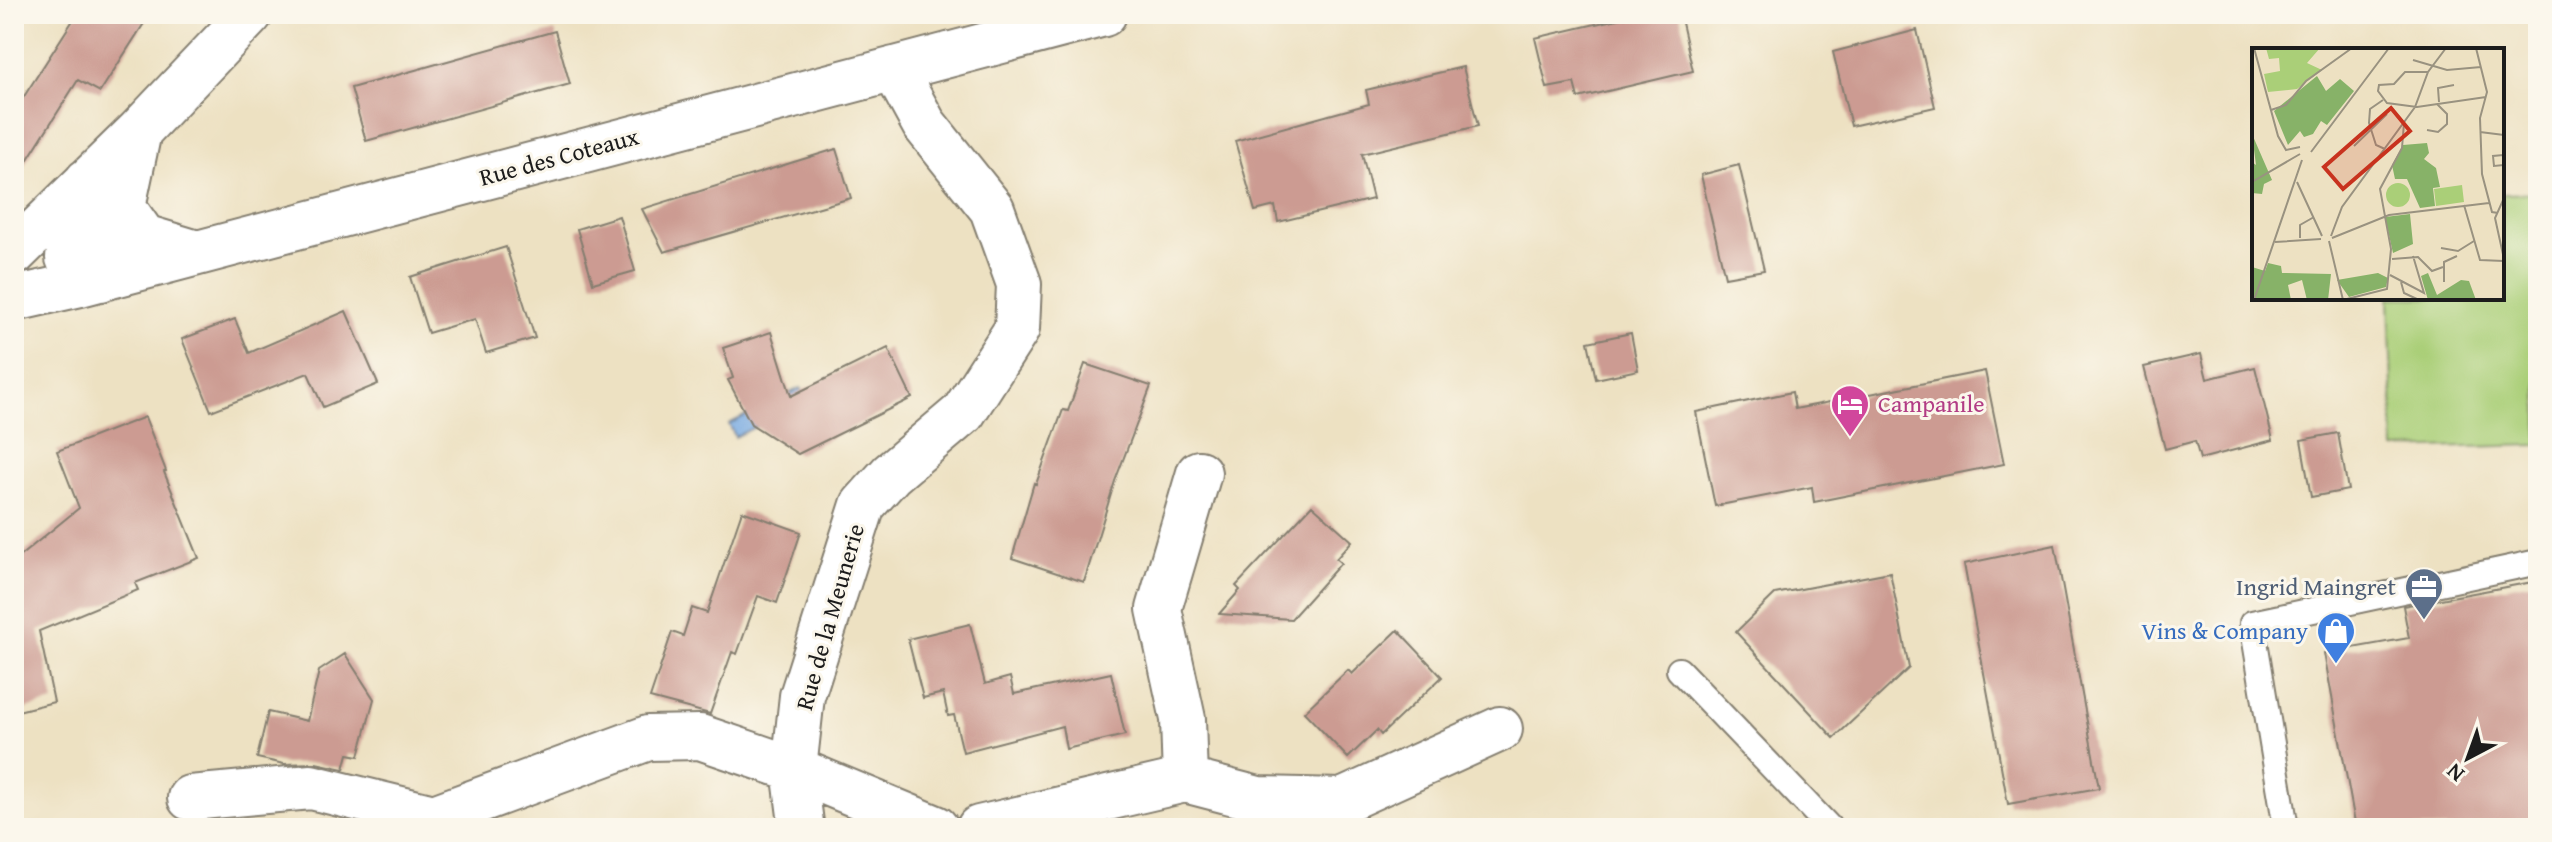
<svg xmlns="http://www.w3.org/2000/svg" width="2552" height="842" viewBox="0 0 2552 842" font-family="'Gentium Book Plus',serif">
  <style>
    .green { fill: #aacf78; stroke: #63764a; stroke-width: 2 }
    .water { fill: #76a8e1; stroke: #49627e; stroke-width: 2 }
    .building { fill: #cc9b92 }
    .lines { fill: none; stroke-linecap: round; stroke-linejoin: round }
    .lane-casing { stroke: #847e6f; stroke-width: 28 }
    .street-casing { stroke: #847e6f; stroke-width: 48 }
    .lane { stroke: #fff; stroke-width: 24 }
    .street { stroke: #fff; stroke-width: 44 }
    .labels { text-anchor: middle; stroke-width: 6; stroke-linejoin: round; paint-order: stroke }
    .street-label { font-size: 24px; fill: #1c1c1c; stroke: #fbf7ec }
    .hotel-label { font-size: 24px; fill: #b23c85; stroke: #fbf7ec; text-anchor: start }
    .service-label { font-size: 24px; fill: #4e5e75; stroke: #fbf7ec; text-anchor: end }
    .shop-label { font-size: 24px; fill: #366cbe; stroke: #fbf7ec; text-anchor: end }
    .inset-road { fill: none; stroke: #999280; stroke-width: 2 }
    .view { fill: #c8321e; fill-opacity: 0.15; stroke: #c8321e; stroke-width: 4 }
    .inset-edge { fill: none; stroke: #1c1c1c; stroke-width: 4 }
  </style>
  <rect width="100%" height="100%" fill="#fbf7ec"/>
  <filter id="ink" filterUnits="userSpaceOnUse"><feTurbulence type="fractalNoise" baseFrequency=".0125" numOctaves="2"/><feDisplacementMap in="SourceGraphic" scale="16" xChannelSelector="R" yChannelSelector="G"/><feConvolveMatrix kernelMatrix="1 2 1 2 8 2 1 2 1" color-interpolation-filters="sRGB"/></filter>
  <filter id="wash" filterUnits="userSpaceOnUse"><feTurbulence type="fractalNoise" baseFrequency=".006" numOctaves="4" result="noise"/><feDisplacementMap in="SourceGraphic" scale="32" xChannelSelector="R" yChannelSelector="G"/><feGaussianBlur stdDeviation="1.8" result="paint"/><feColorMatrix in="noise" values="0 0 0 0 0 0 0 0 0 0 0 0 0 0 0 0 0 1.4 0 .05"/><feComposite in="paint" operator="in"/></filter>
  <g filter="url(#wash)">
    <rect width="100%" height="100%" fill="#ede1c2"/>
    <path class="green" d="M2538,193v252l-144,4 -5,-151h113v-104z"/>
    <path class="water" d="M800,388l7,13 -72,36 -6,-13z"/>
    <g id="blocks">
      <path class="building" d="M77,14h73l-50,78 -22,-12 -64,101v-69z
        M1639,14h41l13,57 -115,27 -4,-15 -27,5 -12,-50z
        M1917,30l18,77 -84,19 -18,-74z
        M555,31l15,53 -204,57 -15,-53z
        M1463,67l15,59 -116,28 11,45 -95,23 -3,-16 -20,5 -20,-70 134,-37 -3,-14z
        M836,149l15,49 -187,54 -22,-43z
        M1739,165l25,105 -39,7 -24,-102z
        M619,216l16,55 -42,12 -16,-54z
        M506,247l29,91 -49,15 -11,-34 -47,14 -18,-56z
        M346,311l32,73 -55,23 -15,-34 -97,38 -29,-72 53,-20 14,34z
        M771,332l20,64 97,-48 24,50 -114,56 -47,-30 -23,-44 5,-2 -10,-30z
        M1631,333l7,37 -42,9 -8,-37z
        M2201,354l6,25 48,-12 18,73 -73,19 -5,-18 -30,8 -21,-82z
        M1085,364l66,22 -36,95 -31,101 -72,-24 22,-75 2,1 27,-74 5,1z
        M1985,371l19,93 -190,38 -2,-15 -97,19 -19,-94 96,-20 3,17z
        M145,417l21,54 -2,1 35,86 -64,25 3,7 -99,41 15,71 -40,10v-151l65,-53 -22,-57z
        M2338,433l10,57 -37,7 -10,-57z
        M1312,505l40,36 -16,18 5,4 -50,56 -72,-5 21,-24 -4,-4z
        M742,511l59,21 -24,71 -19,-7 -21,58 -5,-2 -22,62 -60,-16 22,-66 11,4 9,-28 15,5z
        M2055,545l44,243 -91,16 -44,-240z
        M1890,572l19,96 -75,70 -98,-106 39,-38z
        M2538,581v247h-182l-32,-175 85,-15 -6,-32z
        M970,624l15,60 25,-7 4,17 97,-21 14,62 -59,14 -4,-23 -99,26 -9,-37 -6,1 -5,-23 -20,5 -15,-59z
        M1398,630l44,47 -61,58 -4,-5 -29,28 -44,-46 44,-42 4,4z
        M345,654l29,45 -15,57 -11,-2 -4,15 -28,-6 -32,1 -27,-6 11,-46 39,9 12,-50z"/>
    </g>
  </g>
  <g filter="url(#ink)">
    <use href="#blocks" fill-opacity="0" stroke="#847e6f" stroke-width="2"/>
    <g class="lines">
      <g class="lane-casing">
        <path id="lane" d="M1679,670l151,158
          M2286,828l-34,-205 286,-61"/>
      </g>
      <g class="street-casing">
        <path id="street" d="M139,131l-16,76 21,30 53,16
          M14,253l125,-122 111,-117
          M101,279l8,-78 10,-24
          M80,284l-12,-26 19,-77
          M14,299l66,-15 1024,-270
          M1185,780l-2,-61 -24,-110 40,-136
          M190,798l121,-11 123,30 214,-79 52,-1 94,32 142,59
          M800,828l1,-5 -7,-54 8,-73 61,-191 28,-31 72,-61 54,-84 2,-45 -27,-75 -68,-85 -30,-55
          M979,828l206,-48 73,19 84,2 158,-72"/>
      </g>
      <use href="#lane" class="lane"/>
      <use href="#street" class="street"/>
    </g>
  </g>
  <defs>
    <g id="hotel-pin" transform="scale(2)"><path d="M0 17L-7.5 6A9.5 9.5 0 1 1 7.5 6Z" fill="#d1479c" stroke="#fbf7ec"/><path d="M-6-4.5h1.5V1H6V5H4.5V3h-9V5H-6ZM-4 0a1.8 1.8 0 1 1 3.6 0ZM.5 0V-2.5h3Q6-2.5 6 0Z" fill="#fff"/></g>
    <g id="office-pin" transform="scale(2)"><path d="M0 17L-7.5 6A9.5 9.5 0 1 1 7.5 6Z" fill="#5c6f8a" stroke="#fbf7ec"/><path d="M-6-3h4V-5.5h4V-3h4V5H-6ZM-1-4.5V-3h2v-1.5ZM-6 0V1H6V0Z" fill="#fff"/></g>
    <g id="shop-pin" transform="scale(2)"><path d="M0 17L-7.5 6A9.5 9.5 0 1 1 7.5 6Z" fill="#3f7fe0" stroke="#fbf7ec"/><path d="M-5-2.5h2.3a2.7 3.5 0 0 1 5.4 0H5L5.5 6h-11ZM-1.5-2.5h3a1.5 2.3 0 0 0-3 0Z" fill="#fff"/></g>
  </defs>
  <g fill-rule="evenodd">
    <use href="#hotel-pin" x="1850" y="404"/>
    <use href="#office-pin" x="2424" y="587"/>
    <use href="#shop-pin" x="2336" y="631"/>
  </g>
  <g class="labels">
    <g class="street-label">
      <text transform="translate(559 157) rotate(-15)" y="8">Rue des Coteaux</text>
      <text transform="translate(830 617) rotate(-74)" y="8">Rue de la Meunerie</text>
    </g>
    <g class="hotel-label">
      <text x="1878" y="412">Campanile</text>
    </g>
    <g class="service-label">
      <text x="2396" y="595">Ingrid Maingret</text>
    </g>
    <g class="shop-label">
      <text x="2308" y="639">Vins &amp; Company</text>
    </g>
  </g>
  <g transform="translate(2252 48)">
    <rect width="252" height="252" fill="#ede1c2"/>
    <path d="M14,0h54l-13,15 15,7 -25,19 -29,3 -4,-18 16,-3 -1,-13 -10,1zM134 147a12 12 0 1 1 24 0a12 12 0 1 1-24 0ZM210,137l2,17 -28,4 -2,-17z" fill="#aacf78"/>
    <path d="M65,28l9,15 14,-12 14,12 -27,34 -6,-4 -8,13 -9,3 -4,-6 -12,14 -14,-34zM0,86l20,46 -8,4 -2,10 -10,-1v-31l4,3zM175,95l2,10 -5,6 12,9 4,19 -7,1 2,18 -15,2 -13,-29h-12l-3,-14 11,-20zM158,166l3,30 -20,9 -8,-36zM16,215l13,3 1,7 49,1 -3,26h-21l-5,-20 -14,5 3,15h-39v-33l13,4zM126,225l10,5 -2,9 -37,10 -12,-17zM176,225l9,22 24,-15 8,1 7,19h-48l-7,-24z" fill="#87b268"/>
    <path class="inset-road" d="M2,0l24,88 8,14 14,-3M224,0l11,44 -7,26 2,56 10,38 6,1M161,12l34,10 34,-3M176,24h-23l-11,12 -15,1 -1,6 9,12 30,4 69,-10M131,52l-13,9 -1,14 7,22 9,4M187,54l-1,-14 16,-3M19,62l15,-5 20,-24 46,-33M175,82l11,2 9,-8v-10l-10,-10M228,84l24,3M102,98l33,-32M59,104l78,-104M252,117l-10,1 -1,-10 10,-1 1,10M0,134l48,-28M45,134l25,54M252,150l-9,20 9,41M212,157l16,55 24,1M79,188l11,-29 73,-100 13,-35 18,-24M48,190v-13l14,-8M80,190l57,-23 100,-12M77,193l14,59M23,194l46,-3M189,200l17,3 16,-10M140,211l26,-2 14,14 11,-4M138,227l34,18 -11,-37M149,234l3,11 15,7M192,234v-20l13,-6M2,252l48,-140M91,252l44,-11 4,-40 -11,-60 22,-41 2,-25"/>
    <path class="view" d="M139,60l19,23 -67,58 -19,-22z"/>
    <rect width="252" height="252" class="inset-edge"/>
  </g>
  <rect width="2552" height="842" fill="none" stroke="#fbf7ec" stroke-width="48"/>
  <g transform="translate(2468 758) rotate(221)" stroke="#fbf7ec" stroke-width="6" paint-order="stroke">
  <path d="M0-6L14 30L0 20L-14 30Z" fill="#1c1c1c"/>
  <text y="-12" font-size="22" font-weight="bold" text-anchor="middle" fill="#1c1c1c">N</text>
  </g>
</svg>
